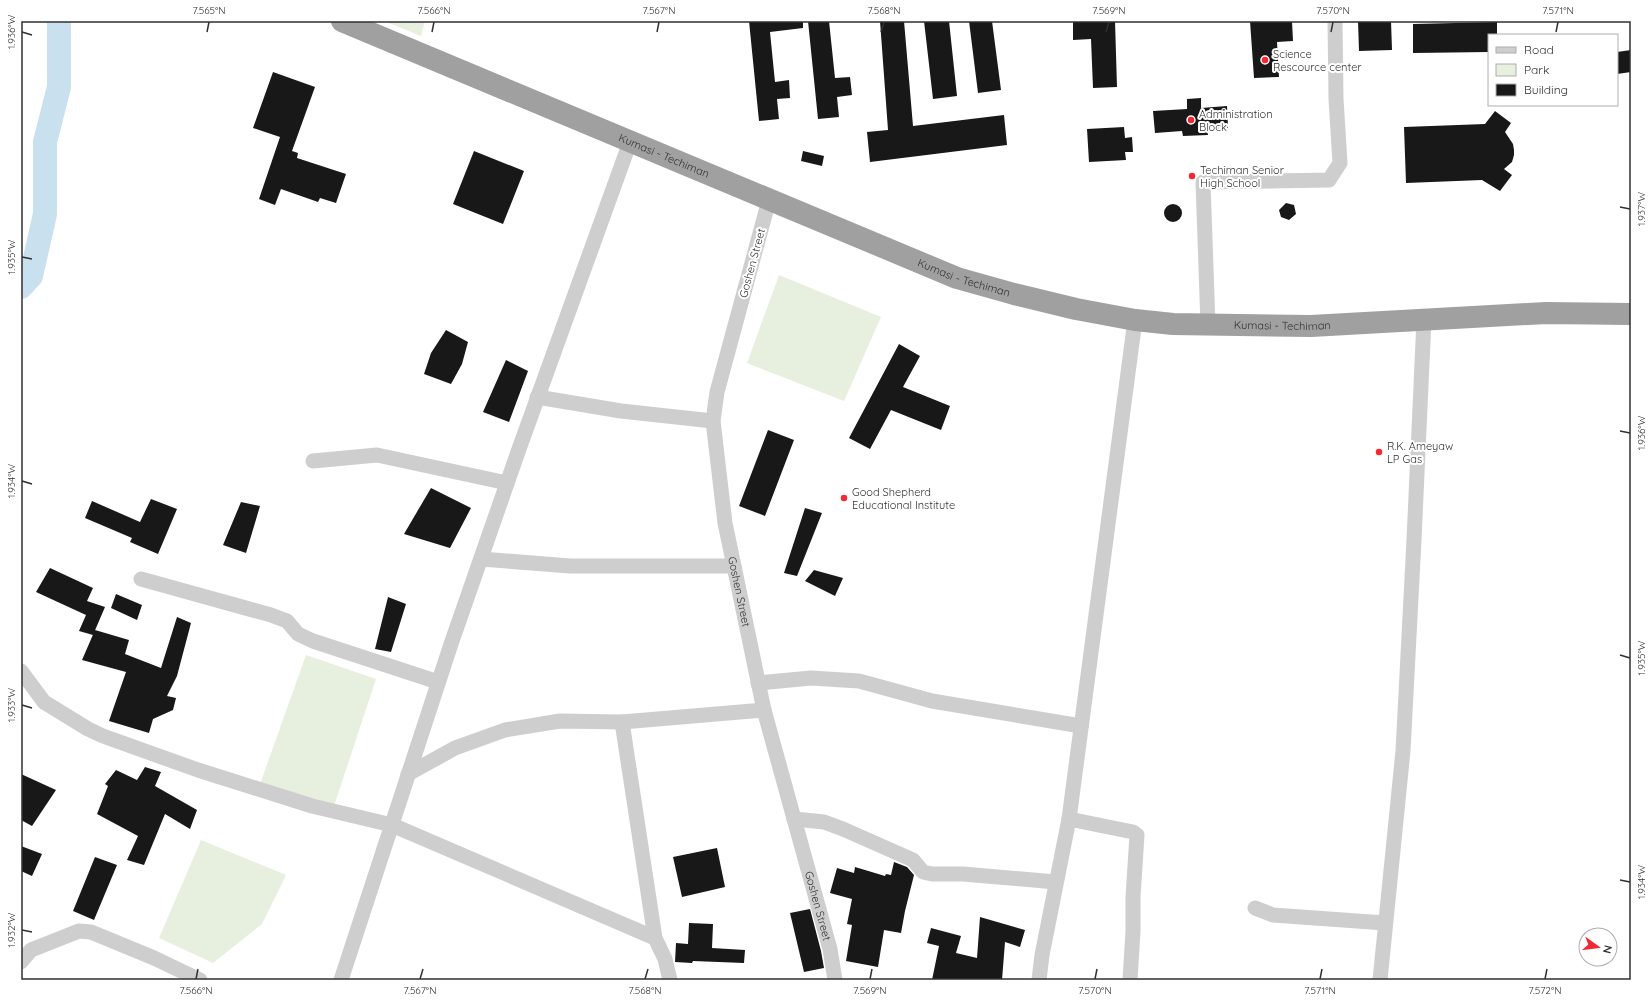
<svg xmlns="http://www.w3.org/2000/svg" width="1652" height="1001" viewBox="0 0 1652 1001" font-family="Quicksand,sans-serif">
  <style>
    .green { fill: #e7efde }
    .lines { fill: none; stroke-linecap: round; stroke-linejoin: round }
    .river { stroke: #c9e0ef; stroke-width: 24 }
    .building { fill: #181818 }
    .minor { stroke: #cecece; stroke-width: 15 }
    .trunk { stroke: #a0a0a0; stroke-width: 22 }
    .ticks { fill: none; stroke: #313131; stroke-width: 1.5 }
    .poi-dot { fill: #f32835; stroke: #fff; stroke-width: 1.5 }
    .labels { text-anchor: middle; stroke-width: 4; stroke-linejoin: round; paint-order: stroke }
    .poi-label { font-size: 11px; fill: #313131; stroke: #fff; text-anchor: start }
    .street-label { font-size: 11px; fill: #313131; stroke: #fff }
    .neatline { fill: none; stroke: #313131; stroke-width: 1.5 }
    .ticks-label { font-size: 10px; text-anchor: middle; fill: #313131 }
  </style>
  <rect width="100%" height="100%" fill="#fff"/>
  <path class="green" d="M384,21h41l-4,15z
    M779,275l102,42 -37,84 -97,-38z
    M306,655l70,24 -43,130 -74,-22z
    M201,840l85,35 -24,49 -49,39 -54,-25z"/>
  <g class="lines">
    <path class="river" d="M21,287l10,-11 14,-62v-72l14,-55v-66"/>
  </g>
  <path class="building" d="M749,21h54v7l-33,4 5,50 14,-2 1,18 -13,1 2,20 -20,2z
    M808,21h21l6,57 15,-1 2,18 -15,2 2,20 -21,2z
    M880,21h24l9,105 91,-11 3,30 -137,17 -3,-30 21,-2z
    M924,21h25l8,75 -24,3z
    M969,21h23l9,69 -23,3z
    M1073,21h42l2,66 -24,1 -2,-49 -18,1z
    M1250,21h42l1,20 -16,1 2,35 -25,1z
    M1358,21h33l1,29 -33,1z
    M1497,22v13h-8v17l-76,1v-29z
    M1631,50v22l-14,2v-22z
    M273,72l42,15 -23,64 6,2 -1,5 49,16 -10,29 -16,-5 -2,4 -37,-13 -6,16 -16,-6 21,-62 -27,-9z
    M1201,98v10l26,-2 1,22 -21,2 1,5 -25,1 -1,-5 -27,2 -2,-22 34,-2v-10z
    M1495,111l16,12 -6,9 8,12 1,6v5l-2,7 -8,7 8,6 -12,16 -18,-11 -76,3 -2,-56 81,-3z
    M1124,127l1,11 7,-1 1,15h-8l1,8 -37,2 -2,-33z
    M474,151l50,20 -21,53 -50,-20z
    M803,151l21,5 -2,10 -21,-5z
    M1286,203l8,2 2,9 -7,6 -8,-3 -2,-7z
    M1164 213a9 9 0 1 1 18 0a9 9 0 1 1-18 0Z
    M446,330l22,12 -6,22 -11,20 -27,-10 7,-21z
    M899,344l21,12 -17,31 47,19 -9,24 -50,-20 -21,39 -21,-11z
    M506,360l22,11 -19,51 -26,-10z
    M768,430l26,10 -29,76 -26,-10z
    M431,488l40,20 -21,40 -46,-14z
    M151,499l26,10 -19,45 -28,-12 2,-4 -47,-20 7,-17 48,21z
    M241,502l19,4 -14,47 -23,-8z
    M805,508l17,5 -25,63 -13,-3z
    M50,568l43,20 -6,13 18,6 -12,28 -14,-4 7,-16 -50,-23z
    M814,570l29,8 -8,18 -30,-15z
    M116,594l26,11 -5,15 -26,-12z
    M388,597l18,7 -15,48 -16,-3z
    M177,617l14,6 -14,53 -10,20 9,2 -3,12 -20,9 -4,14 -40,-12 17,-49 -44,-12 13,-30 34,10 -4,14 36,14z
    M145,767l16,5 -6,14 42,24 -7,19 -25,-15 -21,51 -17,-5 11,-24 -41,-22 11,-28 -3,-2 11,-14 21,10z
    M21,774l35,16 -24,36 -11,-6z
    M21,846l21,8 -10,22 -11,-5z
    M717,848l8,39 -43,10 -9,-40z
    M95,857l22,8 -23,55 -21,-9z
    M894,862l13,5 7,8 -9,36 -4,22 -17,-3 -6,37 -32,-6 6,-36 -5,-1 5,-25 -22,-6 7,-25 17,5 1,-6 30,9 1,-2 5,1z
    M810,909l11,42 3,17 -20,4 -14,-59z
    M980,917l45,13 -5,17 -15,-5 -3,38h-70l7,-34 -12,-3 4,-15 30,8 -5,17 21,5z
    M689,923l24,1 -1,24 33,2 -1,13 -51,-2 -1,2 -17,-1 1,-19 12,1z"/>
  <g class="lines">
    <g class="minor">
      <path id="s1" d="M769,200l-52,192 -4,29 12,102 39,187 66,239 5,31"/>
      <path d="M1208,325l-5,-143 126,-2 11,-17 -4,-64 -1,-78"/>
      <path d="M537,397l84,14 92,10"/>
      <path d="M313,461l64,-6 130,28"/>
      <path d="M481,559l89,7h164"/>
      <path d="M141,579l130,36 16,6 11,13 15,7 125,41"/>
      <path d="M21,671l23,31 44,27 15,7 95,34 114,36 80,19 263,113"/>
      <path d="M758,683l53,-5 48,3 73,20 149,25"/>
      <path d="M622,722l33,216 10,21 5,21"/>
      <path d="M408,774l47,-26 50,-18 55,-9 62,1 142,-12"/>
      <path d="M794,819l30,3 19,7 70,31 10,12 9,2h31l93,8"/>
      <path d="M1069,819l64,13 4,3 -4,62v34l-3,49"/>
      <path d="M1255,908l18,7 112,8"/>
      <path d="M21,962l10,-12 48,-19 12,1 63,26 46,22"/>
      <path d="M341,980l110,-336 68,-195 111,-307"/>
      <path d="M1039,980l3,-25 27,-136 66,-499"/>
      <path d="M1380,980l23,-229 11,-211 10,-221"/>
    </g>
    <path class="trunk" id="s2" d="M342,21l615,257 57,16 62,15 59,11 38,4 138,2 235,-13 85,1"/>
  </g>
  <path class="ticks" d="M22,32l10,3M207,32l2,-10M432,32l2,-10M657,32l2,-10M881,32l3,-10M1106,32l3,-10M1331,32l2,-10M1556,32l2,-10M1620,207l10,2M22,257l10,2M1620,431l10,2M22,481l10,3M1620,655l10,3M22,705l10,3M1620,880l10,2M22,930l10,2M196,979l2,-10M420,979l3,-10M645,979l3,-10M870,979l2,-10M1095,979l2,-10M1320,979l2,-10M1545,979l2,-10"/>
  <g class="poi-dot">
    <circle cx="1265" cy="60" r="4"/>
    <circle cx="1191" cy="120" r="4"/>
    <circle cx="1192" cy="176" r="4"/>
    <circle cx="1379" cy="452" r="4"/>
    <circle cx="844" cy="498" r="4"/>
  </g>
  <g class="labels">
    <g class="poi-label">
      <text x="1273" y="58">Science<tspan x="1273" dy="13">Rescource center</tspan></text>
      <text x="1199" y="118">Administration<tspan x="1199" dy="13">Block</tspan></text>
      <text x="1200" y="174">Techiman Senior<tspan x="1200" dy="13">High School</tspan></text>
      <text x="1387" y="450">R.K. Ameyaw<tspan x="1387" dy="13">LP Gas</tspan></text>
      <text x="852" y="496">Good Shepherd<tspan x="852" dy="13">Educational Institute</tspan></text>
    </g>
    <g class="street-label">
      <text dy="4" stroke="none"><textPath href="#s2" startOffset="349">Kumasi - Techiman</textPath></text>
      <text transform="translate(752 263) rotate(-75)" y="4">Goshen Street</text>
      <text dy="4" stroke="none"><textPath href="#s2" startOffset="673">Kumasi - Techiman</textPath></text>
      <text dy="4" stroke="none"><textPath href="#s2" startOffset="997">Kumasi - Techiman</textPath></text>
      <text dy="4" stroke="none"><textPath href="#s1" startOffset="401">Goshen Street</textPath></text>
      <text dy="4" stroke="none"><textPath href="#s1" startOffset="725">Goshen Street</textPath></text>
    </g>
  </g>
  <rect width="1652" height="1001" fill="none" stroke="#ffffff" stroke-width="44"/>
  <rect x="1488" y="34" width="130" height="72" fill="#ffffff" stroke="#adadad"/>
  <rect x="1496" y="47" width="20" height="6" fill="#cecece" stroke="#adadad"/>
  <text x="1524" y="54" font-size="12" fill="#313131">Road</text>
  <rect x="1496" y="64" width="20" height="12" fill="#e7efde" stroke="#adadad"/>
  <text x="1524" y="74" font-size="12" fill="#313131">Park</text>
  <rect x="1496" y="84" width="20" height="12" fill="#181818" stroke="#adadad"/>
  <text x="1524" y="94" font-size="12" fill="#313131">Building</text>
  <g transform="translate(1598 947) rotate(104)"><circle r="19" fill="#ffffff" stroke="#adadad"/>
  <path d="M0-3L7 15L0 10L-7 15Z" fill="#f32835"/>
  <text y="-6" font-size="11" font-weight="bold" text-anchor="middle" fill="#313131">N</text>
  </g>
  <rect x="22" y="22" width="1608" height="957" class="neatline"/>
  <g class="ticks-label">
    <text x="209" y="14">7.565°N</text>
    <text x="434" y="14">7.566°N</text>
    <text x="659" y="14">7.567°N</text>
    <text x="884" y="14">7.568°N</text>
    <text x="1109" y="14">7.569°N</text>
    <text x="1333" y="14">7.570°N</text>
    <text x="1558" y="14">7.571°N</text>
    <text transform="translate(11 32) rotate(-90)" y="4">1.936°W</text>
    <text transform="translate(1641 209) rotate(-90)" y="4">1.937°W</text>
    <text transform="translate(11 257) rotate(-90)" y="4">1.935°W</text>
    <text transform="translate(1641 433) rotate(-90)" y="4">1.936°W</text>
    <text transform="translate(11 481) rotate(-90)" y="4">1.934°W</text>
    <text transform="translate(1641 658) rotate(-90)" y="4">1.935°W</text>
    <text transform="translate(11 705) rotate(-90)" y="4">1.933°W</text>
    <text transform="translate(1641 882) rotate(-90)" y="4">1.934°W</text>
    <text transform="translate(11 930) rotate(-90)" y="4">1.932°W</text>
    <text x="196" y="994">7.566°N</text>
    <text x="420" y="994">7.567°N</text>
    <text x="645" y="994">7.568°N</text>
    <text x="870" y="994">7.569°N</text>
    <text x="1095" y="994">7.570°N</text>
    <text x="1320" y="994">7.571°N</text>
    <text x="1545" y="994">7.572°N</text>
  </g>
</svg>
